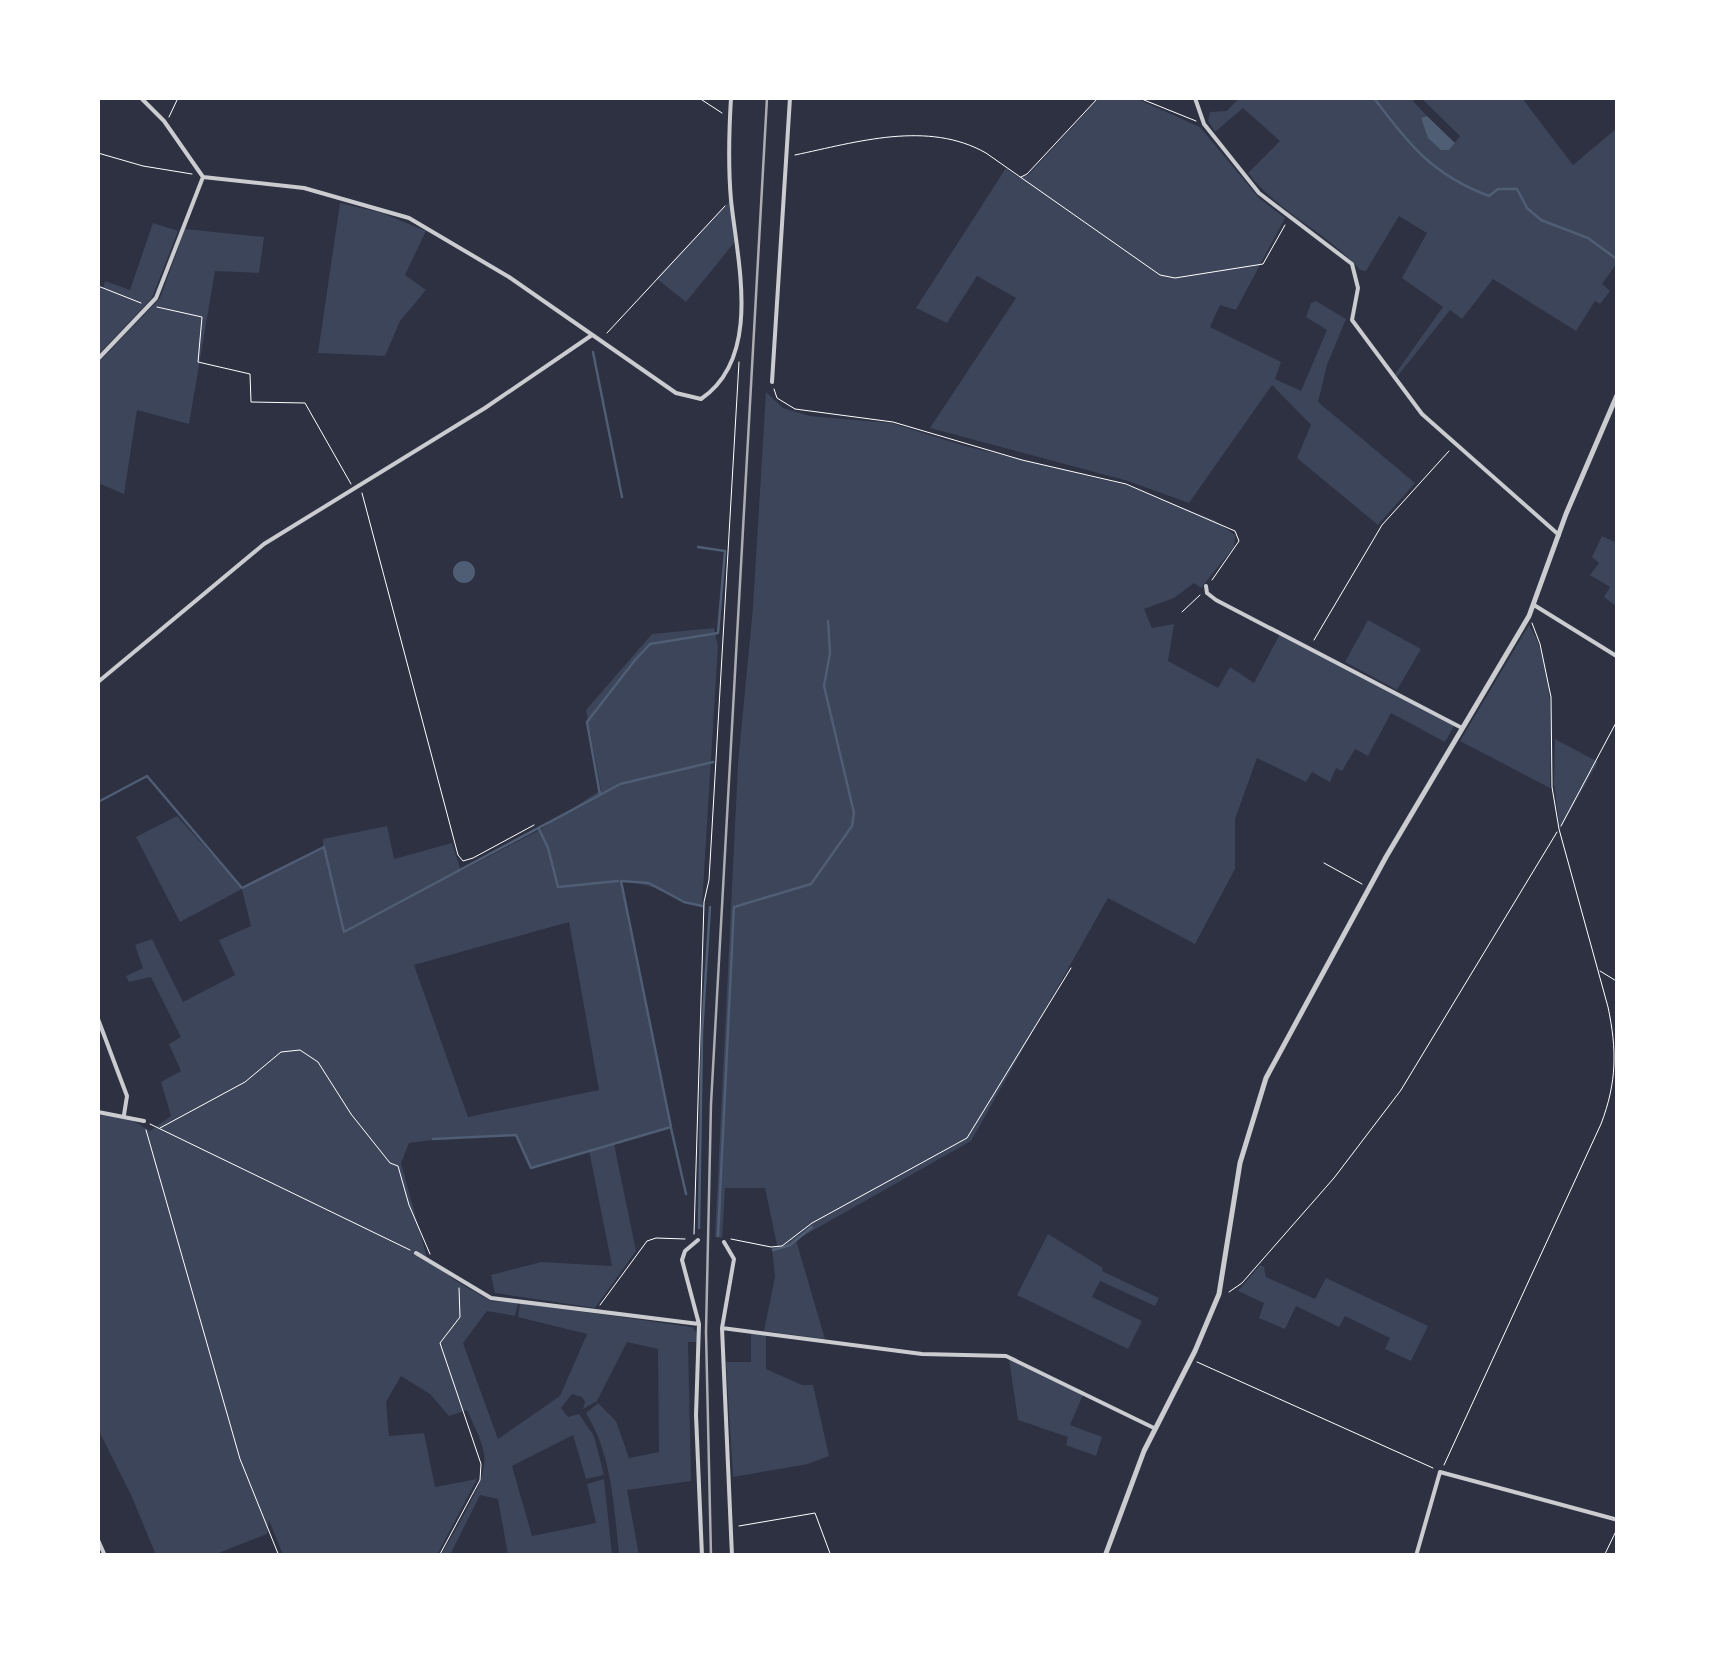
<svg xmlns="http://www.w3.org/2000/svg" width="1715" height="1653" viewBox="0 0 1715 1653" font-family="Overpass,sans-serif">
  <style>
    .green { fill: #3c4559; fill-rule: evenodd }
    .water { fill: #4f5d75 }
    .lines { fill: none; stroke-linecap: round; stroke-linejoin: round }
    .stream { stroke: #4f5d75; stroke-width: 2.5 }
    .path { stroke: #fff; stroke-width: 1 }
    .minor { stroke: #caccd0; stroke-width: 4 }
    .tertiary { stroke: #caccd0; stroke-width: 5 }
    .rail { stroke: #abadb3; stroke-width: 2.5 }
  </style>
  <rect width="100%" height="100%" fill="#2d3142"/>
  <path class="green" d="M1099,98h36l65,29 59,71 26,20 -49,92 -16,-5 -10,22 71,35 -6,17 26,12 26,-61 -21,-13 5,-14 5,-2 30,18 -19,46 -9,37 97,81 -37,42 -81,-67 14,-33 -39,-40 -83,118 -61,-22 -198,-53 86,-130 -39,-22 -30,47 -31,-15 90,-140 12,9 10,-2z
    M1239,98h176l-2,3 14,15 -6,3 28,31 11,-14 -39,-38h101l51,67 44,-37v135l-15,21 8,7 -10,13 -5,-3 -19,30 -83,-52 -31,40 -12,-9 -53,67 -2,-3 48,-67 -41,-29 25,-45 -28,-17 -33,55 -6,-1c-33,-38 -78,-54 -112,-97l32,-32 -37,-33 -28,24 -7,-11 2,-9 17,-1z
    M729,202l5,41 -48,59 -30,-24z
    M340,203l42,10 44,18 -21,44 21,15 -26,31 -15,35 -67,-3z
    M153,223l25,8 -26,67 -54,57v-68l5,1 2,-7 25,9z
    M185,229l79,8 -5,36 -44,-2 -26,153 -52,-14 -13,84 -26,-11v-120l62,-65z
    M766,392l17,16 27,8 81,7 74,23 161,39 88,35 21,15 -1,12 -33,41 -7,-5 -20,15 -30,11 8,19 22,-4 -6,37 50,27 12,-21 24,16 26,-49 174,92 -9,16 -54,-29 -23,43 -13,-7 -13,22 -6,-3 -6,14 -18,-10 -6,10 -49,-24 -22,61v50l-40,75 -87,-46 -137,243 -175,99 29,99 -61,-8 11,-54 -3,-29 5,-3 -12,-57h-40l-3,50 -7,-1 23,-473 15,-157z
    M1602,536l15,7v64l-13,-10 6,-10 -20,-12 9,-12 -7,-6z
    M1368,620l53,29 -24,41 -52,-28z
    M1529,625c28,45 21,112 21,163l-90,-47z
    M714,628l4,18 -16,260c-31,-7 -49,-25 -81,-24l50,245 -57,17 22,107 -41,57 -100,-15 -4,-18 50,-13 71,4 -23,-116 -58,18 -15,-33 -59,2 -48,6 -8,20 26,95 29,23 35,20 27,2 -3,13 -28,-5 -24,32 35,96 62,-43 27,-62 -69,-17 2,-14 172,24 5,6v9h-9l3,139 -64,9 12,65h-20c-5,-48 -7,-100 -33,-142l12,-10 18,18 13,37 30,-6 -1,-103 -31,-7 -30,59 -14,8 2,-7 -3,-5 -10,-3 -11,14 7,9 11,-3 15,22 10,39 -18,4 -13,-44 -61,31 20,70 64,-13 -9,-39 17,-5 8,76h-104l-10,-56 -18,-4 -30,60h-9c12,-23 48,-75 43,-101 -2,-14 -11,-30 -17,-44l-18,6 -19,-22 -29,-18 -15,26 3,34 35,-3 11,54 42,-8 -40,76h-154l-14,-35 -2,14 -56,22 -55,-1 -25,-60 -33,-66v-314l29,2 23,14 21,-15 -10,-34 20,-11 -12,-27 12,-7 -30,-60 -22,5 -3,-6 17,-8 -8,-23 17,-6 31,63 52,-27 -16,-35 32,-14 -9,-37 -62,33 -44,-85 41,-21 65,72 81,-41v-8l64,-13 7,33 58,-16 9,28 75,-39 65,-42 -15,-80 66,-76zM569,922l30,168 -131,27 -54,-152z
    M1555,739l43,23 -38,67 -6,-45z
    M1048,1234l55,34 -1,3 57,27 -4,8 -55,-25 -8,16 50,24 -14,28 -111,-54z
    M1260,1265l4,2 2,10 49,22 11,-21 102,48 -17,35 -26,-12 5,-11 -45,-22 -6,11 -43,-21 -11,23 -26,-11 5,-15 -26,-12z
    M751,1333l15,2v34l36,16h11l16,71 -21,8 -75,13 -7,-115h25z
    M1009,1359l74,36 -13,30 32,12 -6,19 -30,-11 2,-8 -50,-17z"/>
  <path class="water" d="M1427,116l28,27 -6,7h-8l-13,-12 -7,-20z
    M453 572a11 11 0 1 1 22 0a11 11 0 1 1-22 0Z"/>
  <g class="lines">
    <path class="stream" d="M1374,98c35,47 59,77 115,98l9,-7h19l10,19 14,12 47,18 30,22
      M593,352l29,145
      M600,795l20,-11 93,-22
      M98,802l49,-26 95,112 82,-41 20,85 256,-137 -13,-73 48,-62 15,-16 68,-11 7,-82 -27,-4
      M539,829l9,19 10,39 60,-6
      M671,1128l15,66
      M433,1139l83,-4 15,33 140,-41 -50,-246 28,2 35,19 18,4
      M699,1228l3,-195 8,-126
      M718,1236l16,-329 77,-23 41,-58 2,-13 -30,-127 6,-33 -2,-32
      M773,1250l17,-5 22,-18"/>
    <path class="path" d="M699,98l23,15
      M1139,98l57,23
      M169,117l9,-19
      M98,153l45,13 49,8
      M795,155c62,-13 133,-35 191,-2l174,122 15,3 88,-14 22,-39
      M1021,177l6,-3 71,-76
      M98,286l43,17
      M157,307l45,10 -4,45 52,12 1,28 54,1 46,81
      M607,333l118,-127
      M774,389l3,9 18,11 98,13 129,38 104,24 109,47 4,10 -27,39
      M362,493l96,362 5,6 10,-3 61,-33
      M1182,612l18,-17
      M1314,640l68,-115 67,-74
      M1561,826l57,-107
      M1324,863l38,21
      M1600,971l18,11
      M150,1124l260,126
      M160,1128l85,-46 36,-30 19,-2 18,12 33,52 39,49 8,3 11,39 21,49
      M146,1130l94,329 39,97
      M694,1234l10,-332 5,-22 30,-518
      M731,1239l40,8 11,-1 30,-23 155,-85 104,-170
      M1229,1292l13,-9 92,-105 67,-88 156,-258
      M600,1305l47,-64 9,-3 29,1
      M1197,1362l236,106
      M1444,1465l157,-341c16,-42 16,-74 7,-117l-49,-178 -7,-42 -1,-90 -11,-53 -8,-21
      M739,1526l76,-13 16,43
      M439,1556l41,-76 1,-16 -41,-121 20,-26 -1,-29
      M1604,1556l14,-29"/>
    <path class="minor" d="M141,98l23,23 39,56
      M1195,98l9,26 55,69 93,71 6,24 -6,32 70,94 137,121
      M203,177l101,11 105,30 100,59 167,116 25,6c62,-42 36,-139 30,-199 -3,-34 -2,-69 0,-102
      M98,359l58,-61 47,-121
      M772,382l18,-284
      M1206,586l1,7 9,7 246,128
      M1534,605l84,52
      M98,682l166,-138 221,-136 107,-73
      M98,1019l29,77 -3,19
      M98,1112l46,9
      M698,1240l-13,11 -3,9 17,64 -3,91 6,141
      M724,1242l10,17 -12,69 10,228
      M416,1253l75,45 208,26
      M722,1328l200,26 84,2 148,72
      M98,1540l7,16
      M1416,1556l24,-84 178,48"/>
    <path class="tertiary" d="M1105,1556l39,-105 51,-100 24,-57 21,-131 26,-85 120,-221 143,-241 37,-102 52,-121"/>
    <path class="rail" d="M711,1556l-5,-224 5,-228 56,-1006"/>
  </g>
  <rect width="1715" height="1653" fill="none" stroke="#ffffff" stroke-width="200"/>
</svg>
